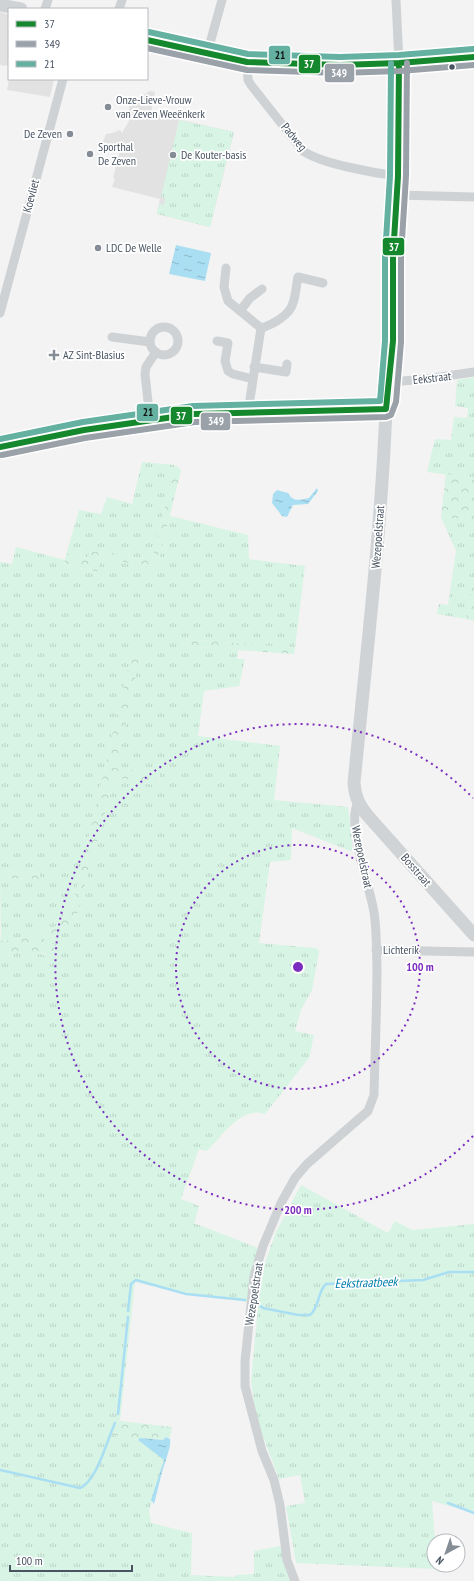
<svg xmlns="http://www.w3.org/2000/svg" width="474" height="1581" viewBox="0 0 474 1581" font-family="'PT Sans Narrow',sans-serif">
  <style>
    .education { fill: #e2e2e3 }
    .grass { fill: url(#grass-tufts) }
    .forest { fill: url(#forest-crowns) }
    .water { fill: url(#water-ripples) }
    .lines { fill: none; stroke-linecap: round; stroke-linejoin: round }
    .stream { stroke: #aadff3; stroke-width: 2.5 }
    .street { stroke: #cfd2d4; stroke-width: 9 }
    .secondary { stroke: #d0d3d6; stroke-width: 13 }
    .bus-1-casing { stroke: #fff; stroke-width: 9 }
    .bus-2-casing { stroke: #fff; stroke-width: 9 }
    .bus-3-casing { stroke: #fff; stroke-width: 9 }
    .bus-1 { stroke: #15882e; stroke-width: 6 }
    .bus-2 { stroke: #9aa1a9; stroke-width: 6 }
    .bus-3 { stroke: #64b0a1; stroke-width: 6 }
    .ring { fill: none; stroke: #7b2cbf; stroke-width: 2; stroke-dasharray: 2 4 }
    .bus-dot { fill: #485462; stroke: #fff; stroke-width: 1.5 }
    .poi-dot { fill: #848c95; stroke: #fff; stroke-width: 1.5 }
    .labels { text-anchor: middle; stroke-width: 3.5; stroke-linejoin: round; paint-order: stroke }
    .poi-label { font-size: 12px; fill: #485462; stroke: #fff; text-anchor: start }
    .street-label { font-size: 12px; fill: #485462; stroke: #fff }
    .water-label { font-size: 13px; font-style: italic; fill: #037eab; stroke: #fff }
    .centre { fill: #7b2cbf; stroke: #fff; stroke-width: 2 }
    .ring-label { font-size: 12px; text-anchor: middle; font-weight: bold; fill: #7b2cbf; stroke: #fff; stroke-width: 3.5; stroke-linejoin: round; paint-order: stroke }
    .line-badge { stroke: #fff; stroke-width: 1.5 }
    .badge-label { font-size: 11px; text-anchor: middle; font-weight: bold; fill: #fff }
    .pale-badge-label { font-size: 11px; text-anchor: middle; font-weight: bold; fill: #111 }
  </style>
  <defs>
    <pattern id="grass-tufts" width="24" height="20" patternUnits="userSpaceOnUse"><rect width="24" height="20" fill="#d7f4e4"/><path d="M3 7l-1-3M5 7V3M7 7l1-3M15 17l-1-3M17 17v-4M19 17l1-3" fill="none" stroke="#bad3c6"/></pattern>
    <pattern id="forest-crowns" width="20" height="18" patternUnits="userSpaceOnUse"><rect width="20" height="18" fill="#d7f4e4"/><path d="M2 6a3 3 0 1 1 6 0M12 15a3 3 0 1 1 6 0" fill="none" stroke="#bad3c6"/></pattern>
    <pattern id="water-ripples" width="26" height="14" patternUnits="userSpaceOnUse"><rect width="26" height="14" fill="#aadff3"/><path d="M2 4q2-2 4 0t4 0M15 11q2-2 4 0t4 0" fill="none" stroke="#8cb7c8"/></pattern>
  </defs>
  <rect width="100%" height="100%" fill="#f4f3f3"/>
  <path class="education" d="M0,12l9,3v51l-4,-1v1l-5,-1z
    M9,79h45l-4,18 -43,-7z
    M150,91l5,1 -4,21 83,19 -24,95 -53,-13 3,-15 -48,-12 3,-9h-2l8,-31 -18,-5 3,-8 6,-1 8,-3 2,3 7,-12v-18z"/>
  <path class="grass" d="M179,120l55,12 -24,95 -53,-13 2,-10 5,1 1,-7 -4,-1z
    M474,377v101l-47,-6 8,-33 16,1 3,-23 13,1 1,-10 -13,-2 2,-26z
    M142,462l33,3 -23,95 -62,-9 -3,8 -21,-4 13,-45 22,4 6,-17 25,7z
    M170,516l78,19 1,24 56,7 -10,82 -111,-9 -2,7 56,4 -1,9h8l-6,27 -35,5 -6,45 82,10 -6,54 74,7 5,45 -61,-24 -1,32 -21,2 -11,81 56,5 3,1 1,3 -7,38 -11,20 -6,21 19,4 -5,23 -44,56c-23,-9 -43,22 -58,37l-8,-2 -18,50 18,7 -5,17 64,25 -11,54 -61,-8 -51,-12 -15,139 -6,6 -1,8 25,5 27,20 -16,51 2,12 41,10 -1,42 44,2 1,-2 18,-1v-23l26,-5 10,35h-290v-629l35,1 10,2 8,-11 -9,2v-8l15,-3 8,-10h7l41,-148 44,9 1,-13 -45,-5 27,-120h-9l-61,260 -5,-1c-9,22 -16,26 -40,27l1,4 -27,3 -1,-63 39,1 1,-7 -40,-2v-308l12,2 4,-17 49,13 -1,4 32,8 5,-14 56,10z
    M441,517l33,3v57l-8,42 -29,-5 2,-10 9,1 8,-54z
    M301,1185l87,48 7,-12 17,9 62,-6v289l-42,-12 3,40 -1,24h3v4l-141,-6 -10,-57 19,-3 -5,-28 -21,4 -22,-59 -6,-38 7,-76 6,-40 12,-34z"/>
  <path class="forest" d="M175,465l6,5 -24,98 -56,-10 -4,14 -33,-8 2,-9 21,4 3,-8 62,9z
    M446,474l28,4v42l-33,-3z
    M474,577v44l-8,-2z
    M184,639l111,9 -1,6 -112,-8z
    M133,648h9l-27,120 45,5 -1,13 -44,-9 -41,148h-7l-8,10 -15,3v8l9,-2 3,2 -3,8 -53,-2v-16l1,5 27,-3 -1,-4c24,-1 31,-4 40,-27l5,1z
    M0,870l40,1 -1,8 -39,-1z
    M120,1421l52,6 -2,11 -4,-1 -3,3 -23,-2 -2,2 -25,-5 1,-8z"/>
  <path class="water" d="M176,245l35,8 -6,28 -36,-7z
    M317,488l1,3 -10,13 -15,1 -6,12 -5,-1 -10,-13 1,-9 4,-4 11,3c5,9 11,7 21,5z
    M166,1437l4,2c1,7 -2,14 -4,21 -5,13 -8,30 -12,44l-3,-4 13,-40 -26,-20 2,-2 23,2z"/>
  <g class="lines">
    <path class="stream" d="M257,1303l6,5 35,7h12c10,-8 7,-23 16,-31l97,-4 26,-8h25
      M128,1311l3,-27 5,-4 50,14 59,6
      M118,1414l10,-97
      M0,1470l80,18c17,-7 27,-48 35,-65
      M448,1503l26,10"/>
    <path class="street" d="M396,0l3,63
      M45,9l3,-9
      M119,9l3,-9
      M207,54l15,-54
      M247,62l1,18 3,5 52,66c19,13 71,22 95,25
      M397,195l77,2
      M226,268l-2,19 4,14 33,27c11,-3 29,-13 32,-25 3,-8 3,-17 5,-26l25,6
      M240,311l10,-13 12,-9
      M0,313l63,-234
      M150 341a14 14 0 1 1 28 0a14 14 0 1 1-28 0Z
      M112,337l38,5
      M217,341l11,2 -3,18 3,10 5,3 20,5
      M254,367l32,5 1,-8
      M390,382l36,-3 48,-7
      M248,412l13,-84
      M150,420l-5,-46 1,-7 10,-15
      M0,447l84,-17 110,-16 192,-5
      M376,950l98,2
      M295,1581l-8,-21 -7,-55 -6,-25 -12,-29 -17,-65v-25l9,-85 9,-30 18,-43 14,-25 12,-14 61,-53 6,-16c1,-43 3,-87 3,-130 -1,-19 0,-40 -4,-58 -4,-22 -27,-85 -15,-104"/>
    <path class="secondary" d="M0,5l21,4
      M147,40l100,22 93,3 59,-2 75,-6
      M399,63l-1,113 -5,80v85l-5,60 -2,8c-5,125 -20,249 -32,374 1,14 5,22 14,33l106,119"/>
    <g class="bus-1-casing">
      <path id="bus-1" d="M147,40l100,22 93,3 59,-2 75,-6
        M0,447l84,-17 110,-16 192,-5 7,-68v-85l5,-80 1,-113"/>
    </g>
    <g class="bus-2-casing">
      <path id="bus-2" d="M147,48l100,22 93,3 60,-2 74,-6
        M2,455l83,-17 110,-16 191,-5 5,-2 5,-13 5,-60v-86l5,-80 1,-113"/>
    </g>
    <g class="bus-3-casing">
      <path id="bus-3" d="M149,32l99,22 92,3 59,-2 74,-6
        M0,439l83,-17 110,-16 187,-5 5,-60v-85l5,-80 1,-113"/>
    </g>
    <use href="#bus-1" class="bus-1"/>
    <use href="#bus-2" class="bus-2"/>
    <use href="#bus-3" class="bus-3"/>
  </g>
  <g class="ring">
    <circle cx="298" cy="967" r="122"/>
    <path d="M473 1136A243 243 0 1 1 473 798"/>
  </g>
  <circle class="bus-dot" cx="452" cy="67" r="3.5"/>
  <g class="poi-dot">
    <circle cx="108" cy="107" r="4"/>
    <circle cx="70" cy="134" r="4"/>
    <circle cx="90" cy="154" r="4"/>
    <circle cx="173" cy="155" r="4"/>
    <circle cx="98" cy="248" r="4"/>
    <path d="M52 349h4v4h4v4h-4v4h-4v-4h-4v-4h4z"/>
  </g>
  <g class="labels">
    <g class="poi-label">
      <text x="116" y="104">Onze-Lieve-Vrouw<tspan x="116" dy="14">van Zeven Weeënkerk</tspan></text>
      <text x="62" y="138" text-anchor="end">De Zeven</text>
      <text x="98" y="151">Sporthal<tspan x="98" dy="14">De Zeven</tspan></text>
      <text x="181" y="159">De Kouter-basis</text>
      <text x="106" y="252">LDC De Welle</text>
      <text x="63" y="359">AZ Sint-Blasius</text>
    </g>
    <g class="street-label">
      <text transform="translate(294 137) rotate(50)" y="4">Padweg</text>
      <text transform="translate(31 196) rotate(-75)" y="4">Koevliet</text>
      <text transform="translate(432 378) rotate(-6)" y="4">Eekstraat</text>
      <text transform="translate(378 537) rotate(-86)" y="4">Wezepoelstraat</text>
      <text transform="translate(362 857) rotate(78)" y="4">Wezepoelstraat</text>
      <text transform="translate(416 870) rotate(49)" y="4">Bosstraat</text>
      <text x="401" y="954">Lichterik</text>
      <text transform="translate(254 1294) rotate(-81)" y="4">Wezepoelstraat</text>
    </g>
    <g class="water-label">
      <text transform="translate(366 1282) rotate(-2)" y="5">Eekstraatbeek</text>
    </g>
  </g>
  <circle cx="298" cy="967" r="6" class="centre"/>
  <g class="ring-label">
    <text x="420" y="971">100 m</text>
    <text x="298" y="1214">200 m</text>
  </g>
  <g class="line-badge">
    <rect x="268" y="45" width="23" height="20" rx="4" fill="#64b0a1"/>
    <rect x="298" y="54" width="23" height="20" rx="4" fill="#15882e"/>
    <rect x="324" y="63" width="31" height="20" rx="4" fill="#9aa1a9"/>
    <rect x="382" y="237" width="23" height="19" rx="4" fill="#15882e"/>
    <rect x="136" y="403" width="23" height="19" rx="4" fill="#64b0a1"/>
    <rect x="170" y="406" width="23" height="19" rx="4" fill="#15882e"/>
    <rect x="200" y="412" width="31" height="19" rx="4" fill="#9aa1a9"/>
  </g>
  <g class="badge-label">
    <text x="309" y="68">37</text>
    <text x="339" y="77">349</text>
    <text x="394" y="251">37</text>
    <text x="181" y="420">37</text>
    <text x="216" y="425">349</text>
  </g>
  <g class="pale-badge-label">
    <text x="280" y="59">21</text>
    <text x="148" y="416">21</text>
  </g>
  <rect x="8" y="8" width="140" height="72" fill="#ffffff" stroke="#b6bbc0"/>
  <rect x="16" y="21" width="20" height="6" fill="#15882e" stroke="#b6bbc0"/>
  <text x="44" y="28" font-size="12" fill="#485462">37</text>
  <rect x="16" y="41" width="20" height="6" fill="#9aa1a9" stroke="#b6bbc0"/>
  <text x="44" y="48" font-size="12" fill="#485462">349</text>
  <rect x="16" y="61" width="20" height="6" fill="#64b0a1" stroke="#b6bbc0"/>
  <text x="44" y="68" font-size="12" fill="#485462">21</text>
  <g transform="translate(446 1553) rotate(220)"><circle r="19" fill="#ffffff" stroke="#b6bbc0"/>
  <path d="M0-3L7 15L0 10L-7 15Z" fill="#848c95"/>
  <text y="-6" font-size="11" font-weight="bold" text-anchor="middle" fill="#485462">N</text>
  </g>
  <path d="M10 1565v6h122v-6" fill="none" stroke="#485462" stroke-width="2"/>
  <text x="16" y="1565" font-size="12" fill="#485462" stroke="#ffffff" stroke-width="3" paint-order="stroke">100 m</text>
</svg>
